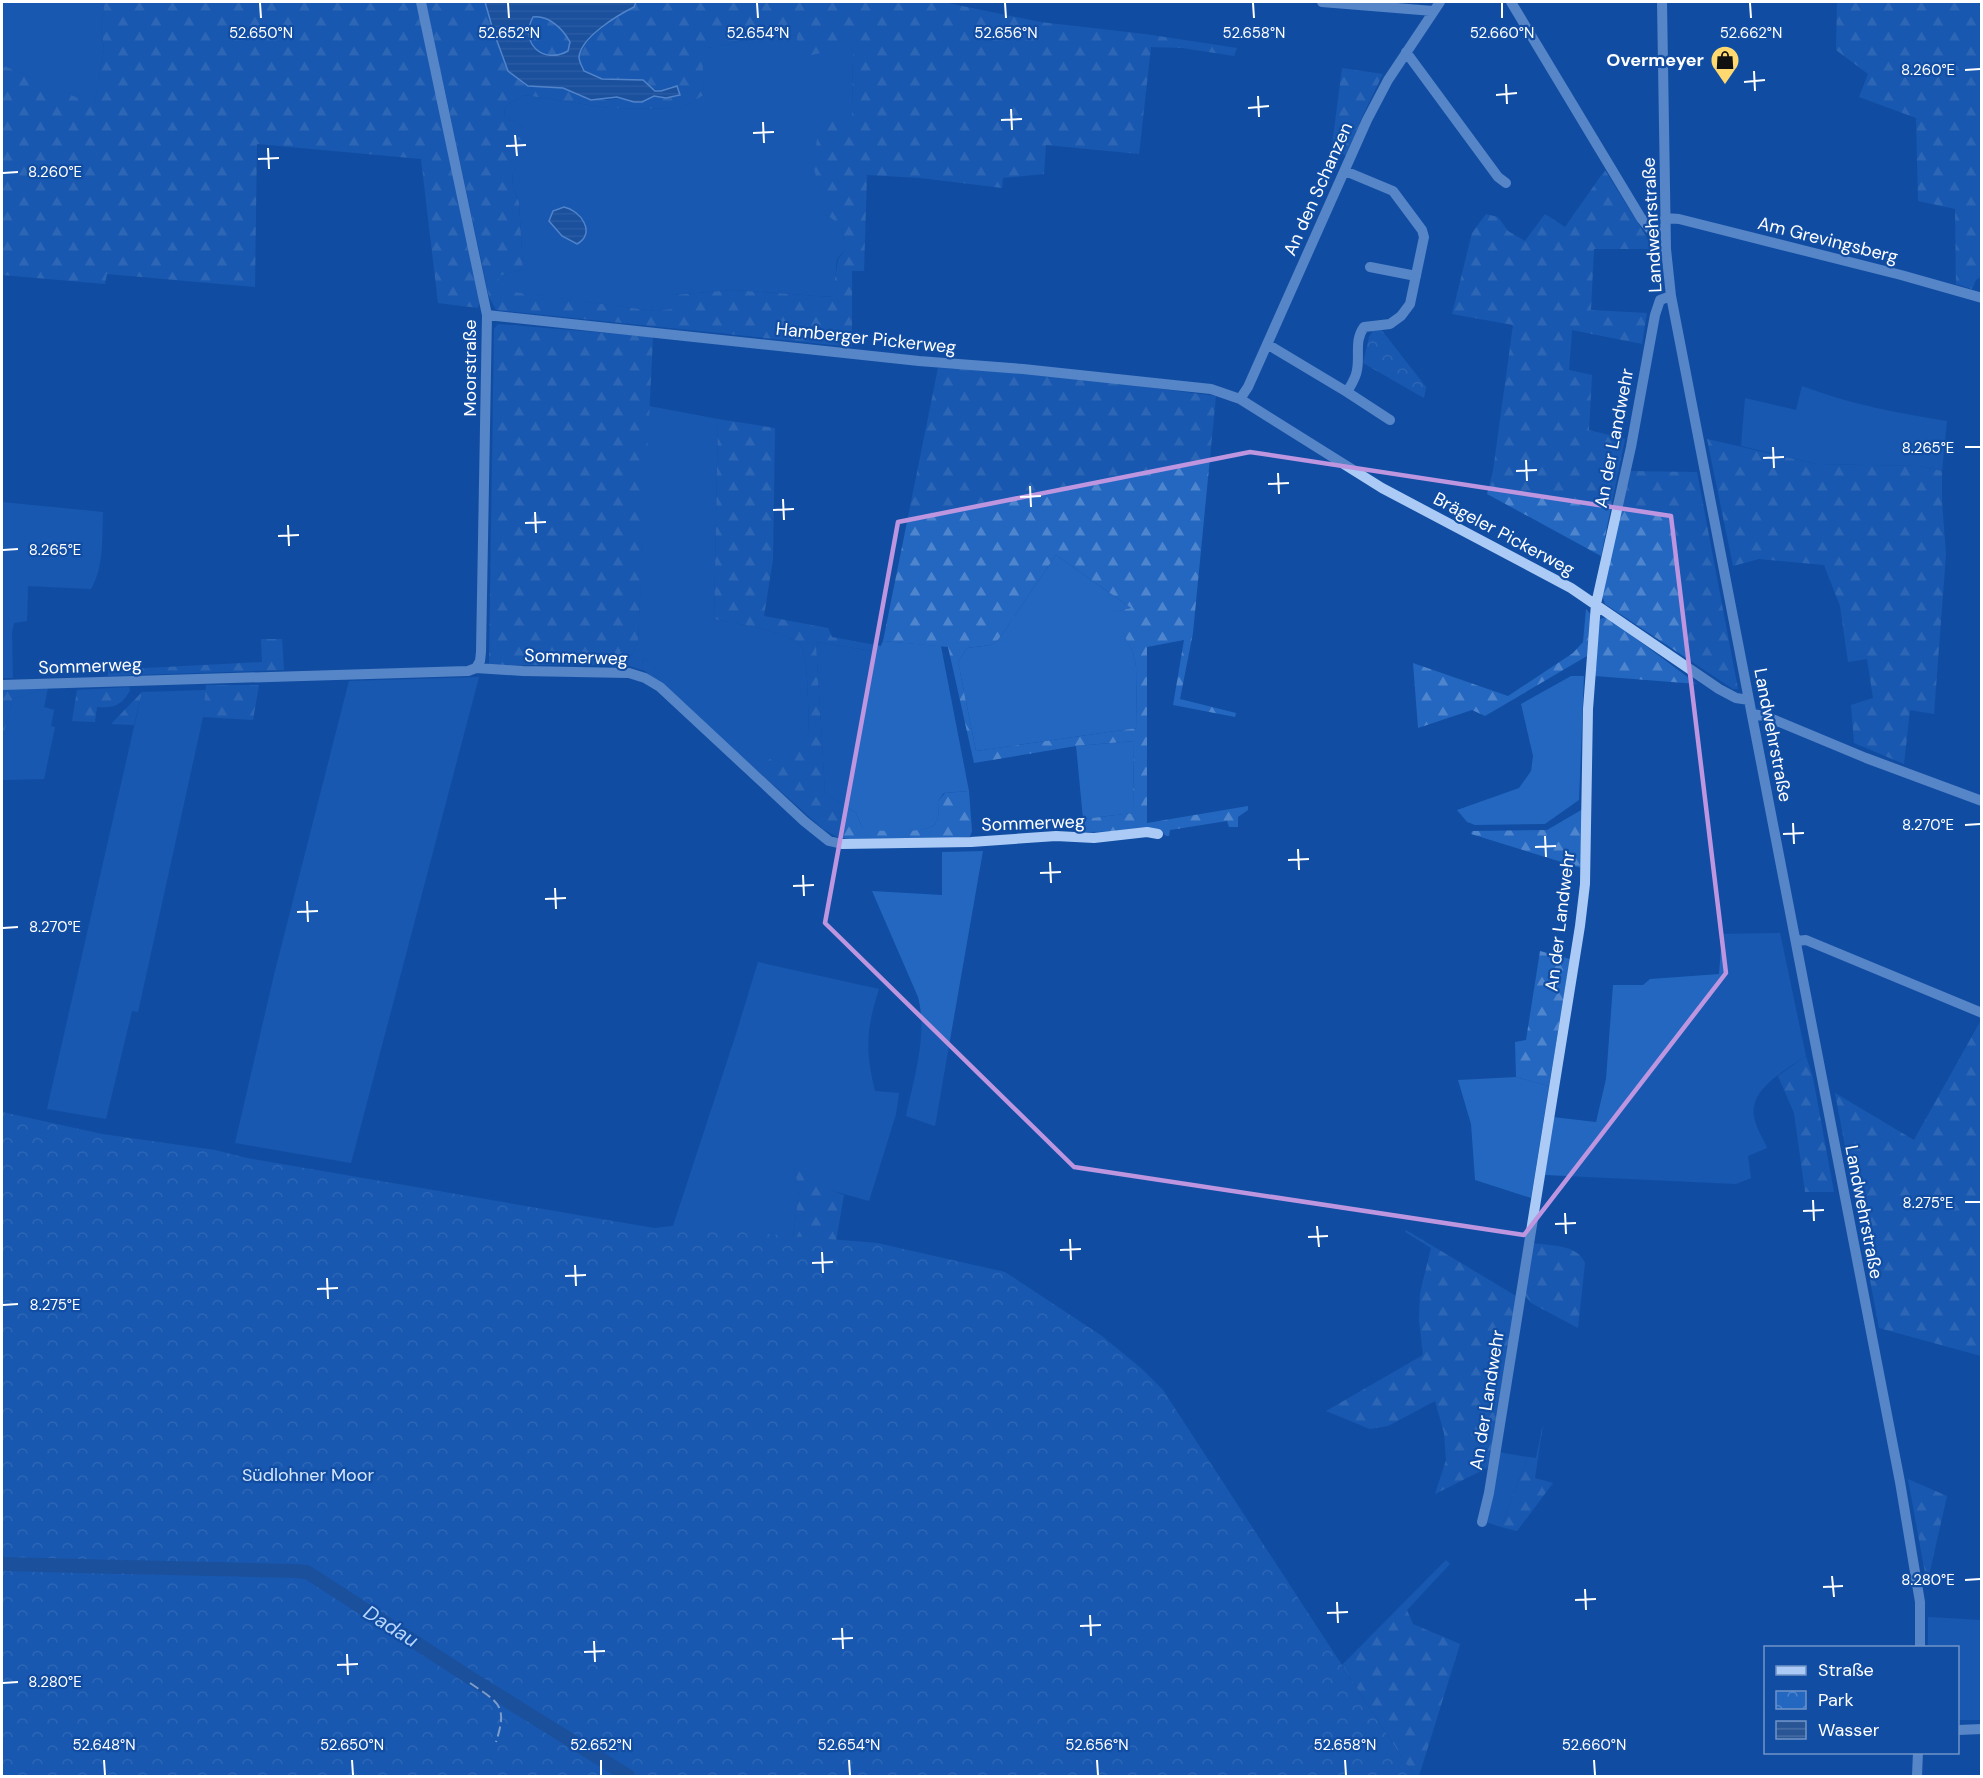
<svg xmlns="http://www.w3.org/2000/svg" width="1983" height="1778" viewBox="0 0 1983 1778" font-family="'DM Sans',sans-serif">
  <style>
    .grass { fill: #2367c1 }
    .forest { fill: url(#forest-firs); fill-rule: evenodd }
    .park { fill: url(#park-crowns) }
    .water { fill: url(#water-rules); stroke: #9dc5f9; stroke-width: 1.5; fill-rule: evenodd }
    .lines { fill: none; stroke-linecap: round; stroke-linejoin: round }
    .river { stroke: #295595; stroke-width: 14 }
    .minor { stroke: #abcbf6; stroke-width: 10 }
    .rail { stroke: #fff; stroke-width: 2; stroke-dasharray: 10 4.5; stroke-linecap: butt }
    .marked { fill: none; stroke: #bd96df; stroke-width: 4.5; stroke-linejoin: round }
    .ticks { fill: none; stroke: #fff; stroke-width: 2 }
    .labels { text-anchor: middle; stroke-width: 4.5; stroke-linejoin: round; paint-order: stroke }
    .poi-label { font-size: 18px; font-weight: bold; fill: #fff; stroke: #114da2; text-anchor: end }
    .street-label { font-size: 18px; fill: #fff; stroke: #114da2 }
    .park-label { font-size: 18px; fill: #d4e6fe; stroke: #114da2 }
    .water-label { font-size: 20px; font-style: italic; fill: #b8d5fc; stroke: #114da2 }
    .ticks-label { font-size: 15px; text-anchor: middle; fill: #fff; stroke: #114da2; stroke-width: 4.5; stroke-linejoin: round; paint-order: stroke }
  </style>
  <defs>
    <pattern id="forest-firs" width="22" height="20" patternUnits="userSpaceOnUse" patternTransform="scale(1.5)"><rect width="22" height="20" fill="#2367c1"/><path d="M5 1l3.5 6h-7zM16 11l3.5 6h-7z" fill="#4f85cd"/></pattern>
    <pattern id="park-crowns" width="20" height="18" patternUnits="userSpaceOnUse" patternTransform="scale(1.5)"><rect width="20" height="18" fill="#2367c1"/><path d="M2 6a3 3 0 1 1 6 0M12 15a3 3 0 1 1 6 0" fill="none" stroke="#4f85cd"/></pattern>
    <pattern id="water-rules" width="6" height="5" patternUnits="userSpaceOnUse" patternTransform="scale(1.5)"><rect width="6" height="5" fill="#295595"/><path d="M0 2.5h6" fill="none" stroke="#496ea5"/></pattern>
  </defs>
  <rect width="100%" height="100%" fill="#114da2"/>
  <path class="grass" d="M2,2h91l11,4 -3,22 3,21 -10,57 -92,-41z
    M798,35l55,10 -1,75 -26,94 16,12 3,24 -8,9 -4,38 -101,-7 -59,5v15l-18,1 -158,-21 2,-14 24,-7 -4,-67 -6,-14 -1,-13 6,-11 -11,-19 -2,-6 20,-11 -21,-11 1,-11 19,-11 85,13 70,1 25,-14 -3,-46 48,-9z
    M1802,386c47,18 95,27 145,35l-5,50 -23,-5 -103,-2 -75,-18 4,-48 51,12z
    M649,406l69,13 -4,200c17,4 79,13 87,27 8,15 7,69 8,88l-48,32 -118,-109 -1,9 3,5 -19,-6 12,-23z
    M2,502l101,10c-1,25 1,55 -12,77l-63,-3 -1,35 -13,2 -2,10 1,45h-11z
    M1056,555l75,53 -17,4 19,41 3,13 1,62 -161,23 -18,-89 9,-14 24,-3 7,-5z
    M883,641l58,5 28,145 -25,2 -6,8c0,8 2,18 -4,24 -10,9 -54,6 -69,6l-3,-4 -6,-14 -31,-20 -9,-151 62,10z
    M1571,676h13l-5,124 -34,24 -70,1 -8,-3 -10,-12 62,-22 12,-17 2,-15 -12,-52z
    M479,677l-128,486 -116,-20 39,-168 75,-294z
    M48,688l-4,19 10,3 -3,16 4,1 -11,52 -42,1v-40l11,-41z
    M206,690l-3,27 -65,295 -6,-1 -26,108 -59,-10 95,-417z
    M1134,741l-1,72 -50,6 -7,-73z
    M983,851l-48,275 -29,-10c8,-38 22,-81 12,-119l-46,-106 70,4v-43z
    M1780,933l26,123c-20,14 -57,32 -52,61 2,11 9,21 13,31l-19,8 3,22 -15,6 -191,-9 8,-58 43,5 10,-43 7,-94h30l7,-6 69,-5 3,-40z
    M758,962l121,27c-13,40 -14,61 -4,102l24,2 -3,21 -27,87 -46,-13 -29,-21 5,24 -6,46 66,5 -74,330 -112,-346 64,-195z
    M1516,1077l33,9 -18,112 -56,-18 -4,-56 -13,-44z
    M1498,1452l30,5 -27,70 -15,-5z
    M1928,1617l53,3v100h-23v-72l-30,-1z"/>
  <path class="forest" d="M93,2h324l63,297 -2,9 -40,-5 -17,-144 -164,-15 -2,143 -148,-13 -2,10 -103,-9v-210l92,40 10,-56 -3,-21 3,-22z
    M426,2h59l8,28 15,41 21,15 34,2 14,7 29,5 18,-2 10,4h8l12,-6 23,1 -5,-11 -11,5 -10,-3 -4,-5c-16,-4 -36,0 -52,-6 -47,-18 21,-60 39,-70l2,-5h307l97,20 105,12 92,14 -3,8 -52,-8 -31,-1 -12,107 -93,-9 -2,29 -41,4 -1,10 -81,-10 -54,-3 -3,96h-12v76l-356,-37 -7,-13zM797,35v19l11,2 45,-11 -1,75 -32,1 -7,44 13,49 16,13 3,23 -7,9 -6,38 -100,-7 -59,5v14l-18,2 -157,-21 1,-14 24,-7 -4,-67 -6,-14 -1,-13 6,-11 -2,-14 -9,-5 -2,-5 6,-4 11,5 4,-7 -1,-6 -21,-11 1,-11 19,-11 85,13 70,1 25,-14 -2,-46 47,-9z
    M1837,2h138l6,2 1,272 -6,4 -4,9 -16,-5 -1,-75 -37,-8 -2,-83 -57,-21 9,-23 -32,-24z
    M533,17c17,-2 30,12 38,25l-3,9c-26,14 -49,-8 -35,-34z
    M1342,68l41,6 -20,41 -17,41 -14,-11z
    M1605,170l49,79h-60l-3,61 56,3 -5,31 -70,-14 -3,40 23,5 -3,55 36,9 -24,117 -114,-62 6,-23 20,-146 -61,-11 20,-81 14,-19 12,3 10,14 17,10 20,-27 20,13z
    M498,324l155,13 -15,305 -12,23h-137l5,-336z
    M938,368l90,4 188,24 -23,237 -13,66 56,14 -1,4 -62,-12 11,-65 -37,7v176l101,-17v4l-10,7v10h-9l-2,-6 -57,9 -1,6h-3l-5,-5 -77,1 -1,-13 50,-6 1,-72 -58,5 -102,17 -26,-116 -65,-6zM1056,555l75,53 -18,4 20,41 3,13 1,62 -161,23 -18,-89 9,-14 24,-3 7,-5z
    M718,419l57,9 -2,131 -9,57 64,12 4,9 49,9 -2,6 -63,-10 9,151 31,20 6,14 4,4c14,-1 58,3 68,-6 6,-6 4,-16 4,-24l7,-8 24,-2 3,40 -2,6 -121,2 -12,-2 -14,-8 -178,-158 -3,-5 1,-9 118,108 48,-31c-1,-19 0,-73 -8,-88 -8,-14 -70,-23 -87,-27z
    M1707,439l109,25 103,2 23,5v31l4,52 -12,160 -24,-4 -6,54 -50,-21 -3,-38 22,-7 -6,-39 -19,3 -8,-56 -16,-41 -65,-6 -26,7z
    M1629,471l68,1 41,217h-5l-128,-85 -3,-9z
    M1586,609l5,6 -4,41 -102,60 -13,-6 -54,18 -5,-65 95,33 65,-43 10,-11z
    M1607,617l90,67 -102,-8 5,-57z
    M261,639h21l2,31 -176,6v-6l154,-8z
    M206,685h53l-6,35 -50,-3z
    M129,687l1,3c-8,16 -17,18 -33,17l-2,15 -23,-1 5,-31z
    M48,688l-35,11 -11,41v-51z
    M142,692l-8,33 -23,-1z
    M1583,809l-2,59 -110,-34 1,-3 75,-1z
    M1540,951l30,8 -21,127 -33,-9 -1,-35 11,-2z
    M1981,1020v336l-102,-28 -44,-235 79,47z
    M1806,1056l7,22 21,114h-29l-11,-79 -16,-37z
    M799,1162l21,7 3,18 21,8 -8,46 -43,-4 6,-46 -5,-24z
    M1406,1230l110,66 -27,171 -54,27 11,-34 -2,-27 -9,-32 -47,25 -18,3 -44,-18 97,-56 -4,-35 1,-27 11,-45 -26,-16z
    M1533,1243c18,3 44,1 52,20l-7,65 -47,-25 -7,-9z
    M1543,1424l-8,54 18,5 -36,48 -16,-4 27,-70 8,1z
    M1908,1479l39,17 -20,88z
    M1446,1560l4,4 -43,46 6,14 47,20 -41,132h-5l-72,-111z"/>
  <path class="park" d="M1380,328l46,59 -2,11 -61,-35 6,-26 5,-8z
    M2,1112l100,22 113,16 32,8 407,70 19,-2 204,17 128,29 97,64 40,33 21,21 251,386h-1412z"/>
  <path class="water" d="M485,2h151l-2,5c-16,8 -53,30 -55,50 0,5 3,9 5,14l18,8 41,1 12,11h6l16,-5 3,9 -14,3 -12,-2 -12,6h-8l-17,-5 -26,3 -28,-12 -35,-2 -20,-15 -15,-41zM533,17c16,-2 30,12 37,25l-2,9c-25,14 -49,-8 -35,-34z
    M564,207c16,3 33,26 13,37l-15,-8 -13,-15 4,-10z"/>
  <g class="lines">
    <path class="river" d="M2,1564l117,3
      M125,1567l171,4 11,1 162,105 159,99"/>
    <path class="minor" d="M421,2l66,313 -6,337 -1,9 -4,7
      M1322,2l111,9
      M1511,2l130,216 9,11h15
      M1662,2l4,247 5,47 229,1186 20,120v46
      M1406,52l92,125 8,6
      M1665,218l14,1 222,56 81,23
      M1370,267l46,9
      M487,315l432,46 104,8 188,20 29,10 142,89 189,100 148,101 17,9 13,2
      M1267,344l80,48c4,-7 9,-14 10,-22 3,-16 -3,-29 7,-43l26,-3 11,-8 9,-12 14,-67 -2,-7 -29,-39 -48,-20
      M1347,392l43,28
      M1240,399l8,-12 119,-267 21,-40 52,-78
      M2,685l466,-14 8,-3 47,3 106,2 16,5 15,9 144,134 25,20 13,3 129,-2 85,-6 38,2 53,-6 11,2
      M1752,714l13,2 101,42 116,43
      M1796,941l10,-1 176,73
      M1482,1522l7,-29 91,-567 5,-42 3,-175 8,-105 35,-157 24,-132 5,-15 11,-4
      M1958,1730l24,-1
      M1917,1776l1,-24"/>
    <path class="rail" d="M470,1683c29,20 38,22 26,59"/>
  </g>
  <path d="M0 0H1983V1778H0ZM1250,452l421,64 55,457 -202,262 -450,-68 -249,-244 73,-401z" fill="#114da2" fill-opacity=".55" fill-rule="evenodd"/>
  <path class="marked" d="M1250,452l421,64 55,457 -202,262 -450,-68 -249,-244 73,-401z"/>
  <path class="ticks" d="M260,3l1,15M508,3l1,15M757,3l1,15M1005,3l1,15M1253,3l1,15M1502,3v15M1750,3l1,15M1965,70l15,-1M1754,71l1,20M1744,82l21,-2M1506,84l1,20M1496,95l21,-2M1258,96l1,21M1248,108l21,-2M1011,109l1,21M1001,120l21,-1M763,122l1,21M753,133l21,-1M515,135l2,21M506,146l20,-1M268,148l1,21M258,159l21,-1M3,173l15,-1M1773,447l1,21M1965,447h15M1763,458l21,-1M1526,460l1,21M1516,471l21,-1M1278,473l1,21M1268,484l21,-1M1030,486l1,21M1020,497l21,-1M783,499l1,21M773,510l21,-1M535,512l1,21M525,523l21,-1M288,525l1,21M278,536l21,-1M3,550l15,-1M1793,823l1,21M1965,825l15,-1M1783,834l21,-1M1545,836l1,21M1535,847l21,-1M1298,849l1,21M1288,860l21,-1M1050,862l1,21M1040,873l21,-1M803,875l1,21M793,886l21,-1M555,888l1,21M545,899l21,-1M307,901l1,21M297,912l21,-1M3,928l15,-1M1813,1200l1,21M1965,1202h15M1803,1211l21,-1M1565,1213l1,21M1555,1224l21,-1M1317,1226l2,21M1308,1237l20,-1M1070,1239l1,21M1060,1250l21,-1M822,1252l1,21M812,1263l21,-1M575,1265l1,21M565,1276l21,-1M327,1278l1,21M317,1289l21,-1M3,1305l15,-1M1832,1576l2,21M1965,1580l15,-1M1823,1587l20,-1M1585,1589l1,21M1575,1600l21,-1M1337,1602l1,21M1327,1613l21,-1M1090,1615l1,21M1080,1626l21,-1M842,1628l1,21M832,1639l21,-1M594,1641l1,21M584,1652l21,-1M347,1654l1,21M337,1665l21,-1M3,1683l15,-1M104,1760l1,15M352,1760l1,15M601,1760v15M849,1760l1,15M1097,1760l1,15M1345,1760l1,15M1594,1760l1,15"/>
  <defs>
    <g id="shop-pin" transform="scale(1.5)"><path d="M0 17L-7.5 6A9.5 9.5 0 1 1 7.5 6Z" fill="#ffd96f" stroke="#114da2"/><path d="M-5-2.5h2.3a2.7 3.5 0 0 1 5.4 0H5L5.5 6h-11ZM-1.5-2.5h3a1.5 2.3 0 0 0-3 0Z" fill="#111"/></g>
  </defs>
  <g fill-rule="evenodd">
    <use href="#shop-pin" x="1725" y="60"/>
  </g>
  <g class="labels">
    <g class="poi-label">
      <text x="1704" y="66">Overmeyer</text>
    </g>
    <g class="street-label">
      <text transform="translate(1318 189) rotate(-66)" y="6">An den Schanzen</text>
      <text transform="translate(1652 225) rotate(-93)" y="6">Landwehrstraße</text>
      <text transform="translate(1828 240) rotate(14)" y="6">Am Grevingsberg</text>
      <text transform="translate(866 338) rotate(6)" y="6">Hamberger Pickerweg</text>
      <text transform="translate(470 368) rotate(-90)" y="6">Moorstraße</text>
      <text transform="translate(1614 438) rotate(-79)" y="6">An der Landwehr</text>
      <text transform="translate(1504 534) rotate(28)" y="6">Brägeler Pickerweg</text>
      <text transform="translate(576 657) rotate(2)" y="6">Sommerweg</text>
      <text transform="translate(90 666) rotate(-2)" y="6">Sommerweg</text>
      <text transform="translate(1773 735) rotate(79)" y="6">Landwehrstraße</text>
      <text transform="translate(1033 823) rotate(-2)" y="6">Sommerweg</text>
      <text transform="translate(1560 921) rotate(-83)" y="6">An der Landwehr</text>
      <text transform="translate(1864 1212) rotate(79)" y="6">Landwehrstraße</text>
      <text transform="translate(1487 1400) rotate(-81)" y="6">An der Landwehr</text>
    </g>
    <g class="park-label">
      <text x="308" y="1481">Südlohner Moor</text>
    </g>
    <g class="water-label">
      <text transform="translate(391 1626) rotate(32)" y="7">Dadau</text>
    </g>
  </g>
  <g class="ticks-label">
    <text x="261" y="38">52.650°N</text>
    <text x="509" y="38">52.652°N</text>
    <text x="758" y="38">52.654°N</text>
    <text x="1006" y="38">52.656°N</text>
    <text x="1254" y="38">52.658°N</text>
    <text x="1502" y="38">52.660°N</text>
    <text x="1751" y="38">52.662°N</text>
    <text x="1928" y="75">8.260°E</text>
    <text x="55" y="177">8.260°E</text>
    <text x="1928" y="453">8.265°E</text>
    <text x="55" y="555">8.265°E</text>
    <text x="1928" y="830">8.270°E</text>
    <text x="55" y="932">8.270°E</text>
    <text x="1928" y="1208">8.275°E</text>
    <text x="55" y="1310">8.275°E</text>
    <text x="1928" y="1585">8.280°E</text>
    <text x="55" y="1687">8.280°E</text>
    <text x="104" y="1750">52.648°N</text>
    <text x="352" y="1750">52.650°N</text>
    <text x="601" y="1750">52.652°N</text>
    <text x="849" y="1750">52.654°N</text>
    <text x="1097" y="1750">52.656°N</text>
    <text x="1345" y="1750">52.658°N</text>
    <text x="1594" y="1750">52.660°N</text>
  </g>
  <rect width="1983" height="1778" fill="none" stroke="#ffffff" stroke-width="6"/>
  <rect x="1764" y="1646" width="195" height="108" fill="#114da2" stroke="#7094c7" stroke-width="1.5"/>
  <rect x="1776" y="1666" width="30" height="9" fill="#abcbf6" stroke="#7094c7" stroke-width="1.5"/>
  <text x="1818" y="1676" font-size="18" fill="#ffffff">Straße</text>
  <rect x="1776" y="1691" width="30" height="18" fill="url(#park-crowns)" stroke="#7094c7" stroke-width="1.5"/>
  <text x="1818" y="1706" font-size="18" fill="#ffffff">Park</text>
  <rect x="1776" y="1721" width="30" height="18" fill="url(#water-rules)" stroke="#7094c7" stroke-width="1.5"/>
  <text x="1818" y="1736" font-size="18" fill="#ffffff">Wasser</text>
</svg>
